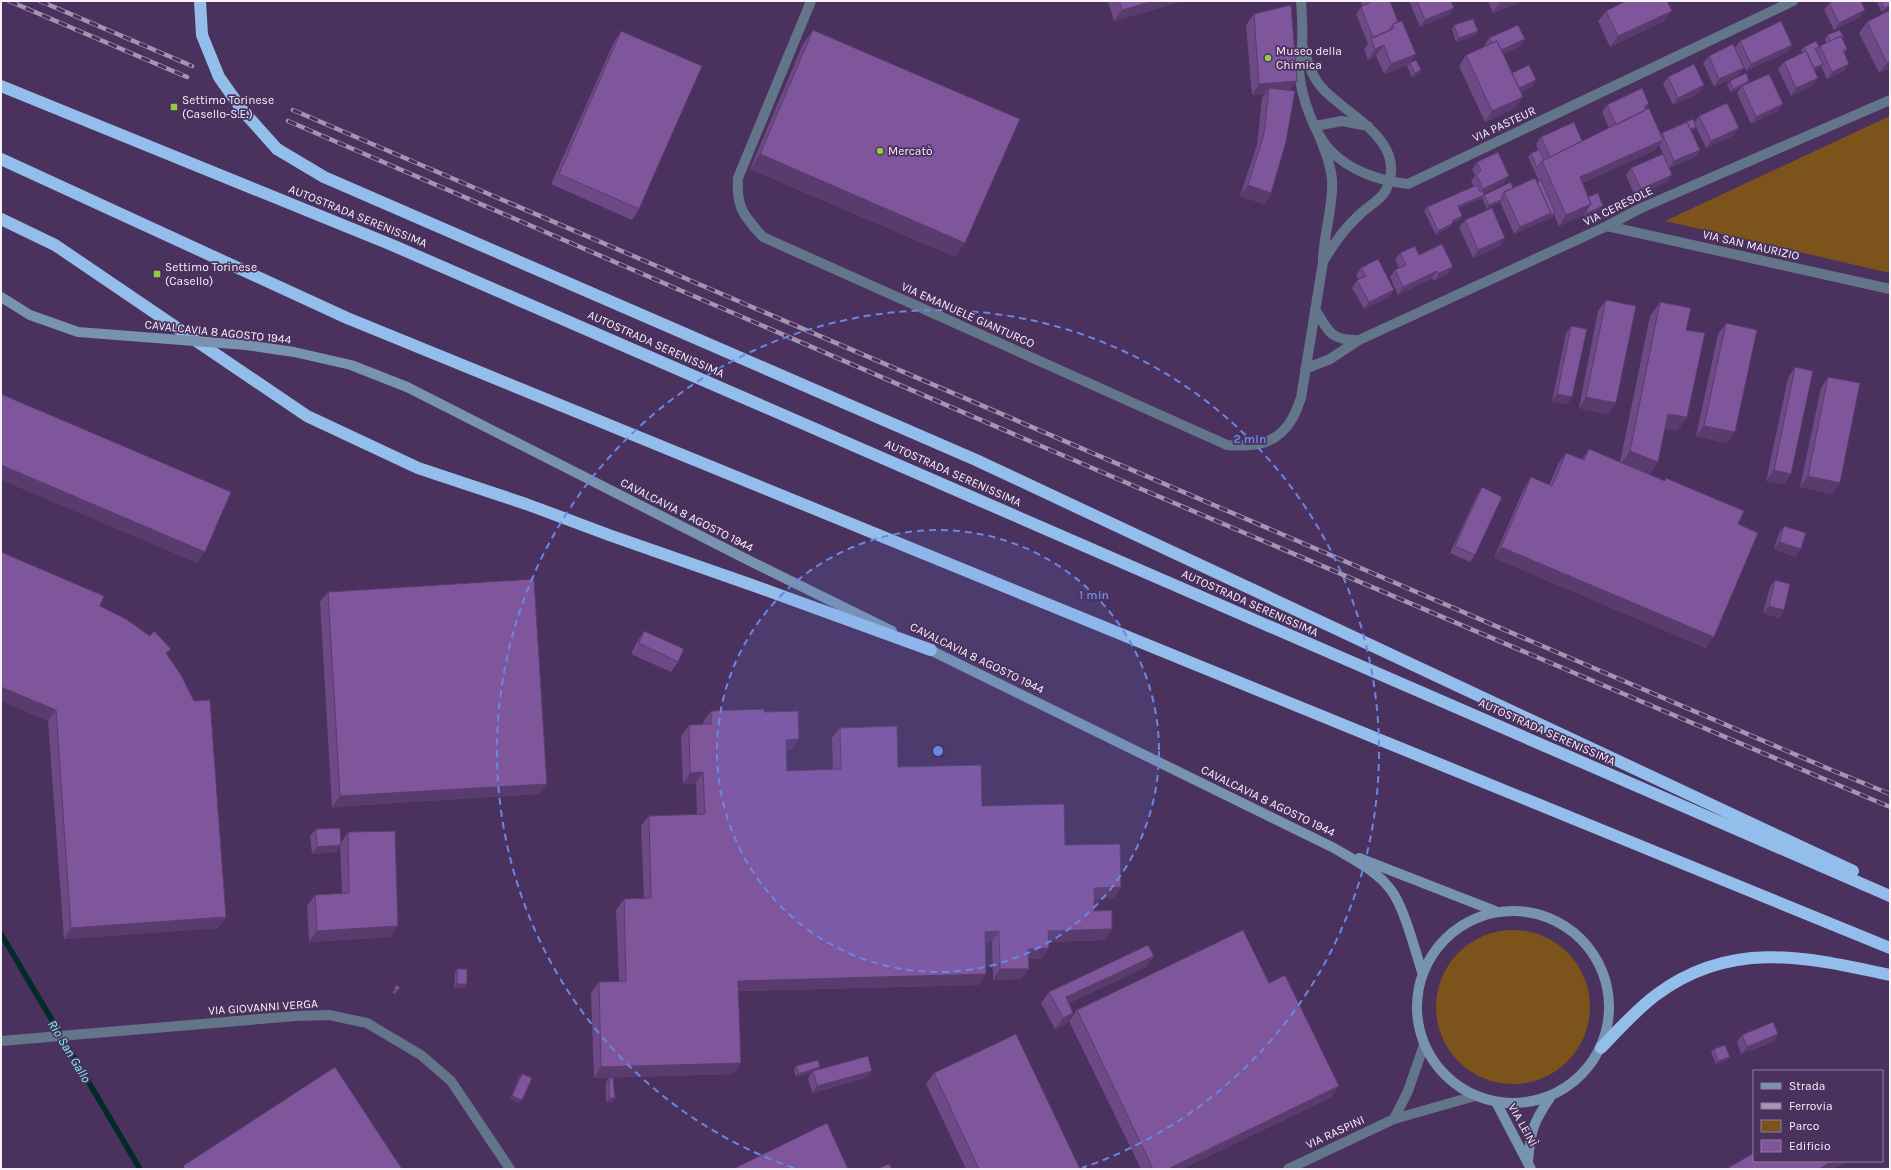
<svg xmlns="http://www.w3.org/2000/svg" width="1891" height="1170" viewBox="0 0 1891 1170" font-family="Karla,sans-serif">
  <style>
    .green { fill: #7c531a }
    .lines { fill: none; stroke-linecap: round; stroke-linejoin: round }
    .stream { stroke: #002b29; stroke-width: 5.5 }
    .minor { stroke: #637588; stroke-width: 10 }
    .secondary { stroke: #7793b0; stroke-width: 10 }
    .motorway { stroke: #93beec; stroke-width: 12 }
    .rail-casing { stroke: #a595b0; stroke-width: 4.5 }
    .rail { stroke: #4b315d; stroke-width: 3; stroke-dasharray: 9; stroke-linecap: butt }
    .secondary-bridge { stroke: #7793b0; stroke-width: 10 }
    .motorway-bridge { stroke: #93beec; stroke-width: 12 }
    .wall { fill: #6d4986 }
    .shaded-wall { fill: #593c6d }
    .building { fill: #7f559c; stroke: #593c6d }
    .ring { fill: none; stroke: #6987e5; stroke-width: 2; stroke-dasharray: 7 5 }
    .poi-dot { fill: #8fcd41; stroke: #4b315d; stroke-width: 1.5 }
    .labels { text-anchor: middle; stroke-width: 3.5; stroke-linejoin: round; paint-order: stroke }
    .poi-label { font-size: 12px; fill: #f7f1fc; stroke: #4b315d; text-anchor: start }
    .street-label { font-size: 12px; fill: #f7f1fc; stroke: #4b315d }
    .water-label { font-size: 13px; font-style: italic; fill: #75faf3; stroke: #4b315d }
    .centre { fill: #6987e5; stroke: #4b315d; stroke-width: 2 }
    .ring-label { font-size: 12px; text-anchor: middle; font-weight: bold; fill: #6987e5; stroke: #4b315d; stroke-width: 3.5; stroke-linejoin: round; paint-order: stroke }
  </style>
  <rect width="100%" height="100%" fill="#4b315d"/>
  <path class="green" d="M1890,116v157l-225,-52z
    M1436 1007a77 77 0 1 1 154 0a77 77 0 1 1-154 0Z"/>
  <g class="lines">
    <path class="stream" d="M1,934l139,235"/>
    <path class="minor" d="M811,1l-73,177c-2,30 6,38 25,59l464,208c27,2 50,0 65,-26 4,-6 6,-14 9,-21l22,-136c0,-28 11,-55 9,-83 -2,-18 -10,-36 -17,-53l27,-5 26,5
      M1301,1c1,14 2,29 1,43 -1,8 -4,18 -3,27 2,24 14,60 30,78 20,22 51,32 79,35l385,-183
      M1303,47c5,16 9,31 21,43 26,27 85,52 62,100 -5,10 -19,17 -27,25 -15,14 -25,28 -35,45
      M1607,226l283,63
      M1315,309c13,22 16,32 44,31
      M1305,369l25,-10 29,-19 248,-114 32,-17 251,-109
      M1,1041l295,-25 33,-1 38,8 54,32 30,26 59,88
      M1394,1119l14,-28 16,-46
      M1288,1169l106,-50 81,-23"/>
    <path class="secondary" d="M407,387l347,176 138,68
      M924,647l410,201c20,12 43,23 57,42 13,17 24,60 31,82
      M1359,858l136,53
      M1417 1007a96 96 0 1 1 192 0a96 96 0 1 1-192 0Z
      M1496,1102l35,67
      M1528,1161c3,-32 5,-38 23,-65"/>
    <path class="motorway" d="M1,86l391,159 1498,651
      M277,149l47,28 652,283 877,411
      M1,159l346,159 1543,630
      M1,219l54,26 252,171 111,52 108,36 83,31 140,49 182,66
      M1601,1048c17,-18 35,-38 55,-53 75,-56 150,-38 234,-20"/>
    <g class="rail-casing">
      <path id="rail" d="M9,1l178,76
        M40,1l152,65
        M293,110l1536,659 61,25
        M288,121l839,362 763,324"/>
    </g>
    <use href="#rail" class="rail"/>
    <path class="secondary-bridge" d="M1,297l29,18 48,17 168,13 48,7 57,13 56,22"/>
    <path class="motorway-bridge" d="M200,1l2,34 17,42 24,34 34,38"/>
  </g>
  <path class="wall" d="M1108,1h75l-69,20z
    M1361,1h29l8,21 18,32 -8,11 -24,9 -8,-18 -8,4 -4,-11 4,-5 -12,-30 5,-7 1,-1z
    M1409,1h43h-1l-2,14 -29,12z
    M1488,1h35l-30,12z
    M1878,1h12l-8,11 -5,-9z
    M1829,3l31,14 -26,13 -10,-20z
    M1606,11l58,10 -54,26 -12,-26z
    M1254,14l36,76 -19,103 -7,11 -24,-8 17,-51 5,-47 3,-4 -13,1 -6,-70z
    M1867,22l23,46 -11,5 -20,-40z
    M1454,25l24,6 -3,4 -19,7 -4,-13z
    M813,30l152,213 -10,14 -205,-88 53,-125z
    M621,31l18,178 -7,11 -81,-36 63,-142z
    M1827,35l16,4 4,10 -3,4v18l-17,8 -6,-13 -1,2 -5,2 -2,15 -22,11 -13,-27 6,-7 19,-9 -2,-3 3,-3h15l-3,4 4,-5 6,-3 -1,-4z
    M1489,38l36,1 -5,7 -17,8 9,19 19,15 -10,4 -6,16 -30,14 -26,-56 7,-11 19,-8 -1,-1z
    M1740,41l52,4 -5,7 -41,19 -11,-23z
    M1709,56l30,19 -25,12 -11,-24z
    M1410,63l11,7 -2,4 -7,3 -5,-11z
    M1668,77l31,16 -26,12 -10,-21z
    M1730,81l17,3 36,20 -6,7 -26,13 -14,-31 4,-6 -10,5 -4,-7z
    M1649,104l-4,5 16,26 1,-2 32,-10 5,-7 40,12 -5,7 -28,13 -10,-21 -3,3 -2,1 9,19 -5,7 -26,11 -2,14 -32,14 -9,-21 5,-7 32,-14 -4,-9 -4,5 -73,33 6,14 13,12 -17,7v-1l-25,11 -5,-11 -1,2 -39,17 -14,-32 -13,7 -5,-11 -23,10 3,8 -2,3 -7,4 -3,4 -14,8 -12,-24 3,-4 47,-20 -3,-6 4,-5 -3,-7 5,-7 27,21 -20,10v2l53,-13 2,-1 -11,-24 3,-4 7,-3 -2,-6 5,-7 41,4 27,-13 -7,-16 5,-7z
    M1465,220l35,26 -27,12 -14,-31z
    M1400,253l19,2 29,19 -14,7 -2,-3 -34,17 -8,-18 5,-7 4,-2 -4,-8z
    M1361,268l33,22 -5,7 -25,12 -12,-21 5,-8h2l-3,-5z
    M1606,300l2,114 -29,-6 19,-97z
    M1660,302l26,28 1,87 -10,14 -12,-2 -7,33 -9,12 16,7 1,-3 72,46 -32,124 -212,-90 30,-70 7,-11 18,8 9,-21 8,-11 16,6 7,-10 31,13 30,-146z
    M1726,323l9,109 -8,11 -31,-7 22,-102z
    M1571,326l1,71 -5,7 -15,-3 14,-67z
    M1795,367l-4,107 -7,10 -18,-3 22,-103z
    M1828,377l12,106 -8,11 -32,-7 21,-99z
    M1482,487l-7,68 -5,7 -20,-9 27,-58z
    M1784,526l11,31 -21,-8 5,-16z
    M1775,580l9,30 -5,8 -16,-5 7,-26z
    M328,592l211,202 -207,13 -12,-205z
    M100,606l67,49 27,46 32,216 -8,11 -154,11 -16,-218z
    M644,631l34,31 -7,10 -40,-18 6,-12z
    M711,711l53,1 28,38h-6l1,21 46,-2 -1,-31 8,-10 58,39 167,78 56,42 -7,11 -20,1v12l18,18 -7,11 -57,2 1,6 -8,11h-12v10l-8,10 -28,1 -1,-38h-7l1,32 -7,11 -240,6 -6,83 -139,4 -3,-85 8,-11h20l-3,-72 8,-11 20,-1 -3,-72 8,-10 48,-2 -1,-31 -13,1 -2,-48 8,-11 14,-1v-2z
    M316,829l25,14 7,-11 43,105 -82,5 -2,-36 8,-11 27,-2 -2,-48 -4,7 -24,2 -2,-18z
    M1154,956l-8,11 -77,36 4,10 -7,11 -11,5 -14,-26 8,-11z
    M457,969l8,19h-11l1,-15z
    M1269,983l63,114 -150,72h-41l-72,-148 8,-11z
    M396,985l2,6 -3,3 -3,-1z
    M1778,1034l-5,8 -32,12 -4,-12 5,-7z
    M1714,1049l16,8 -3,3 -11,4 -5,-12z
    M796,1066l22,3 54,2 -6,7 -54,15 -4,-15 4,-6 -16,5 -2,-7z
    M934,1073l146,96h-114l-40,-85z
    M522,1074v26l-3,3 -9,-4 9,-22z
    M609,1078l6,20 -3,4h-6v-20z"/>
  <path class="shaded-wall" d="M1153,1h30l-69,20 8,-11z
    M1503,1h20l-30,12 7,-11z
    M1890,6v2l-8,4 2,-4z
    M1454,8l-5,7 -29,12 5,-7z
    M1865,10l-5,7 -26,13 5,-7z
    M1672,11l-8,10 -54,26 8,-11z
    M1478,31l-3,4 -19,7 3,-4z
    M1525,39l-5,7 -27,13 5,-7z
    M1384,45l-8,11 -8,4 7,-11z
    M1792,45l-5,7 -41,19 5,-7z
    M1416,54l-8,11 -24,9 7,-10z
    M1890,61v7l-11,5 8,-10z
    M1823,64l-3,4 -8,4 2,-4z
    M1849,64l-5,7 -17,8 5,-7z
    M1744,68l-5,7 -25,12 5,-8z
    M1421,70l-2,4 -7,3 3,-4z
    M1818,78l-5,7 -22,11 5,-8z
    M1536,80l-5,8 -21,9 5,-8z
    M1297,81l-8,10 -20,-3 -4,6 -13,1 7,-11z
    M1749,81l-2,3 -5,2 -1,1 -10,5 2,-3z
    M1704,85l-5,8 -26,12 5,-7z
    M1523,97l-8,11 -30,14 7,-11z
    M1783,104l-6,7 -26,13 5,-7z
    M1696,127l-3,3 -7,3 3,-3z
    M1739,128l-5,7 -28,13 5,-7z
    M1663,140l-8,10 -83,37 8,-10z
    M1700,150l-5,7 -26,11 5,-7z
    M760,154l205,89 -10,14 -205,-88z
    M1672,175l-5,7 -32,14 6,-7z
    M1509,176l-5,7 -26,13 5,-7z
    M1248,185l23,8 -7,11 -24,-8z
    M1484,195l-2,3 -27,12 3,-4z
    M1503,199l-3,3 -13,7 2,-4z
    M1591,204l-7,11 -25,11 7,-11z
    M1603,206l-2,3 -17,7 3,-3z
    M1551,213h4l-2,4 -39,17 6,-7z
    M1462,216l-2,3 -11,6 3,-4z
    M1453,223l-3,4 -14,8 2,-4z
    M1505,238l-5,8 -27,12 5,-8z
    M1453,267l-5,7 -14,7 5,-8z
    M1437,271l-5,7 -34,17 5,-8z
    M1394,290l-5,7 -25,12 5,-7z
    M1557,394l15,3 -5,7 -15,-3z
    M1586,397l30,6 -8,11 -29,-6z
    M1668,414l19,3 -10,14 -19,-3z
    M1704,426l31,6 -8,11 -31,-7z
    M1630,451l28,11 -10,14 -28,-11z
    M1,465l204,87 -8,11 -196,-83z
    M1774,470l17,4 -7,10 -18,-3z
    M1808,476l32,7 -8,11 -32,-7z
    M1779,542l22,7 -6,8 -21,-8z
    M1501,547l213,90 -8,11 -212,-90z
    M1769,606l15,4 -5,8 -16,-5z
    M171,649l-7,11 2,-7z
    M1,687l55,23 -8,11 -47,-20z
    M799,739l-7,11h-13l7,-10z
    M703,772l-7,11 -13,1 7,-11z
    M547,784l-8,10 -207,13 8,-11z
    M341,845l-5,7 -24,2 5,-7z
    M1121,887l-7,11 -28,1 8,-11z
    M226,917l-8,11 -154,11 7,-11z
    M398,926l-7,11 -82,5 8,-11z
    M1112,929l-7,11 -64,2 7,-11z
    M999,931l-7,11 -15,1 8,-11z
    M1049,948l-8,11h-20l7,-10z
    M1154,956l-8,11 -88,41 8,-11z
    M1000,969h29l-8,10 -28,1z
    M986,974l-7,11 -248,6 7,-10z
    M457,984h10l-2,4h-11z
    M1073,1013l-7,11 -11,5 8,-11z
    M1778,1034l-5,8 -32,12 6,-7z
    M1730,1057l-3,3 -11,4 2,-3z
    M741,1063l-8,11 -139,4 7,-11z
    M820,1067l-3,4h-4l-1,1 -16,5 2,-3z
    M872,1071l-6,7 -54,15 5,-7z
    M1339,1086l-7,11 -150,72h-14z
    M512,1096l10,4 -3,3 -9,-4z
    M609,1098h6l-3,4h-6z
    M1833,1161h15l-14,8h-15z"/>
  <path class="building" d="M1119,1h34l-31,9z
    M1368,1h22l8,21 -5,2 -3,4 1,2 -18,8 -12,-31 8,-4z
    M1417,1h34l3,7 -29,12z
    M1626,1h41l5,10 -54,25 -12,-25z
    M1833,1h28l4,9 -26,13 -10,-20z
    M1881,1h9v5l-6,2z
    M1291,5l6,76 -38,3 -5,-70z
    M1890,10v51l-3,2 -20,-41z
    M1473,19l5,12 -19,7 -5,-13z
    M1402,21l14,33 -25,10 -7,-19 -9,4 -4,-11 23,-10 -1,-4z
    M1781,21l11,24 -41,19 -11,-23z
    M1518,25l7,14 -24,11 -4,-9 -5,2 -3,-5z
    M813,30l207,89 -55,124 -205,-89z
    M1840,30l4,8h-2l-1,-2 -11,5 -3,-6z
    M621,31l81,35 -63,143 -80,-35z
    M1841,36l6,13 -4,1 6,14 -17,8 -12,-26z
    M1497,41l26,56 -31,14 -26,-56z
    M1816,41l3,6 -4,2 8,15 -9,4 -10,-21z
    M1733,44l11,24 -25,11 -10,-23z
    M1806,51l12,27 -22,10 -12,-26z
    M1416,60l5,10 -6,3 -5,-10z
    M1694,64l10,21 -26,13 -10,-21z
    M1529,65l7,15 -17,8 -7,-15z
    M1746,73l3,8 -16,8 -3,-8z
    M1769,74l14,30 -27,13 -14,-31z
    M1269,88l26,3 -9,51 -15,51 -23,-8 16,-51z
    M1642,88l7,16 -5,2 2,4 -30,15 -9,-20z
    M1727,103l12,25 -28,13 -12,-25z
    M1649,108l14,32 -83,37 11,27 -25,11 -24,-54z
    M1693,119l3,8 -6,2 -3,-7h-2z
    M1574,122l8,19 -32,16 -9,-20z
    M1687,122l13,28 -26,11 -12,-28z
    M1539,150l5,10 -2,1 -5,7 -6,-15z
    M1498,152l11,24 -26,13 -7,-15 5,-3 -4,-9z
    M1663,154l9,21 -31,14 -10,-21z
    M1535,178l16,35 -31,14 -16,-35z
    M1541,180l14,33 -7,3 3,-3 -14,-31z
    M1511,182l2,6 -9,4 -3,4 2,3 -14,6 -5,-10 -26,11 4,10 -10,5 1,2 -15,8 -11,-24 50,-22 3,7 3,-1 1,4z
    M1598,193l5,13 -16,7 -1,-2 5,-7 -3,-7z
    M1492,208l13,30 -27,12 -13,-30z
    M1442,244l11,23 -14,6 -2,-2 -34,16 -8,-17 11,-5 -6,-12 15,-7 4,9z
    M1378,259l16,31 -25,12 -12,-22 9,-4 -5,-8z
    M1606,300l30,6 -20,97 -30,-6z
    M1660,302l31,6 -5,22 19,3 -18,84 -19,-3 -10,48 -28,-11z
    M1726,323l31,7 -22,102 -31,-6z
    M1571,326l16,3 -15,68 -15,-3z
    M1795,367l18,4 -22,103 -17,-4z
    M1828,377l32,6 -20,100 -32,-7z
    M1,394l230,98 -26,60 -204,-87z
    M1589,449l76,32 1,-3 78,33 -6,13 20,9 -44,104 -213,-90 30,-70 21,9 14,-33 18,7z
    M1482,487l20,10 -27,58 -20,-9z
    M1784,526l22,7 -5,16 -22,-7z
    M1,552l103,44 -4,10 26,13 24,17 4,-5 17,18 -5,4 15,22 13,26 16,-1 16,217 -155,11 -15,-218 -55,-23z
    M534,579l13,205 -207,12 -12,-204z
    M1775,580l15,4 -6,26 -15,-4z
    M644,631l40,18 -6,13 -39,-19z
    M764,709v3l34,-1 1,28 -13,1 1,31 54,-2 -1,-41 57,-2 1,41 83,-2 1,41 82,-2 1,41 55,-1 1,43 -27,1v23l18,-1v19l-64,2 1,17 -21,1 1,20h-29l-1,-38 -14,1 1,42 -248,7 3,82 -140,4 -2,-85 27,-1 -2,-82 27,-1 -2,-82 56,-2 -2,-42 -13,1 -1,-48 22,-1v-13z
    M340,828l1,17 -24,2 -1,-18z
    M395,831l3,95 -81,5 -2,-36 34,-2 -1,-61z
    M1243,930l26,53 16,-8 54,111 -171,83h-15l-76,-159z
    M1148,945l6,11 -88,41 7,16 -10,5 -14,-26z
    M457,969h10v15h-10z
    M396,985l4,2 -2,4 -4,-2z
    M1773,1022l5,12 -31,13 -5,-12z
    M1016,1034l64,135h-101l-45,-96z
    M1725,1045l5,12 -12,4 -4,-12z
    M868,1056l4,15 -55,15 -4,-15z
    M818,1060l2,7 -22,7 -2,-8z
    M335,1067l67,102h-217l-2,-3z
    M522,1074l10,4 -10,22 -10,-4z
    M609,1078h4l2,20h-6z
    M827,1123l21,46h-115z
    M1754,1153v8h79l-14,8h-93z
    M889,1164l3,5h-15z"/>
  <circle cx="938" cy="751" r="221" fill="#6987e5" fill-opacity=".12"/>
  <g class="ring">
    <circle cx="938" cy="751" r="221"/>
    <path d="M794 1168A441 441 0 1 1 1082 1168"/>
  </g>
  <g class="poi-dot">
    <circle cx="1268" cy="58" r="4"/>
    <rect x="170" y="103" width="8" height="8" rx="2"/>
    <circle cx="880" cy="151" r="4"/>
    <rect x="153" y="270" width="8" height="8" rx="2"/>
  </g>
  <g class="labels">
    <g class="poi-label">
      <text x="1276" y="55">Museo della<tspan x="1276" dy="14">Chimica</tspan></text>
      <text x="182" y="104">Settimo Torinese<tspan x="182" dy="14">(Casello-S.E.)</tspan></text>
      <text x="888" y="155">Mercatò</text>
      <text x="165" y="271">Settimo Torinese<tspan x="165" dy="14">(Casello)</tspan></text>
    </g>
    <g class="street-label">
      <text transform="translate(1504 124) rotate(-25)" y="4">VIA PASTEUR</text>
      <text transform="translate(1618 206) rotate(-26)" y="4">VIA CERESOLE</text>
      <text transform="translate(358 216) rotate(22)" y="4">AUTOSTRADA SERENISSIMA</text>
      <text transform="translate(1751 245) rotate(13)" y="4">VIA SAN MAURIZIO</text>
      <text transform="translate(968 315) rotate(24)" y="4">VIA EMANUELE GIANTURCO</text>
      <text transform="translate(218 332) rotate(6)" y="4">CAVALCAVIA 8 AGOSTO 1944</text>
      <text transform="translate(656 344) rotate(24)" y="4">AUTOSTRADA SERENISSIMA</text>
      <text transform="translate(953 473) rotate(24)" y="4">AUTOSTRADA SERENISSIMA</text>
      <text transform="translate(687 515) rotate(27)" y="4">CAVALCAVIA 8 AGOSTO 1944</text>
      <text transform="translate(1250 603) rotate(24)" y="4">AUTOSTRADA SERENISSIMA</text>
      <text transform="translate(977 658) rotate(26)" y="4">CAVALCAVIA 8 AGOSTO 1944</text>
      <text transform="translate(1547 732) rotate(24)" y="4">AUTOSTRADA SERENISSIMA</text>
      <text transform="translate(1268 801) rotate(26)" y="4">CAVALCAVIA 8 AGOSTO 1944</text>
      <text transform="translate(263 1007) rotate(-4)" y="4">VIA GIOVANNI VERGA</text>
      <text transform="translate(1523 1125) rotate(61)" y="4">VIA LEINÌ</text>
      <text transform="translate(1335 1132) rotate(-25)" y="4">VIA RASPINI</text>
    </g>
    <g class="water-label">
      <text transform="translate(70 1051) rotate(59)" y="5">Rio San Gallo</text>
    </g>
  </g>
  <circle cx="938" cy="751" r="6" class="centre"/>
  <g class="ring-label">
    <text x="1250" y="443">2 min</text>
    <text x="1094" y="599">1 min</text>
  </g>
  <rect width="1891" height="1170" fill="none" stroke="#f7f1fc" stroke-width="4"/>
  <rect x="1753" y="1070" width="130" height="92" fill="#4b315d" stroke="#907e9d"/>
  <rect x="1761" y="1083" width="20" height="6" fill="#7793b0" stroke="#907e9d"/>
  <text x="1789" y="1090" font-size="12" fill="#f7f1fc">Strada</text>
  <rect x="1761" y="1103" width="20" height="6" fill="#a595b0" stroke="#907e9d"/>
  <text x="1789" y="1110" font-size="12" fill="#f7f1fc">Ferrovia</text>
  <rect x="1761" y="1120" width="20" height="12" fill="#7c531a" stroke="#907e9d"/>
  <text x="1789" y="1130" font-size="12" fill="#f7f1fc">Parco</text>
  <rect x="1761" y="1140" width="20" height="12" fill="#7f559c" stroke="#907e9d"/>
  <text x="1789" y="1150" font-size="12" fill="#f7f1fc">Edificio</text>
</svg>
